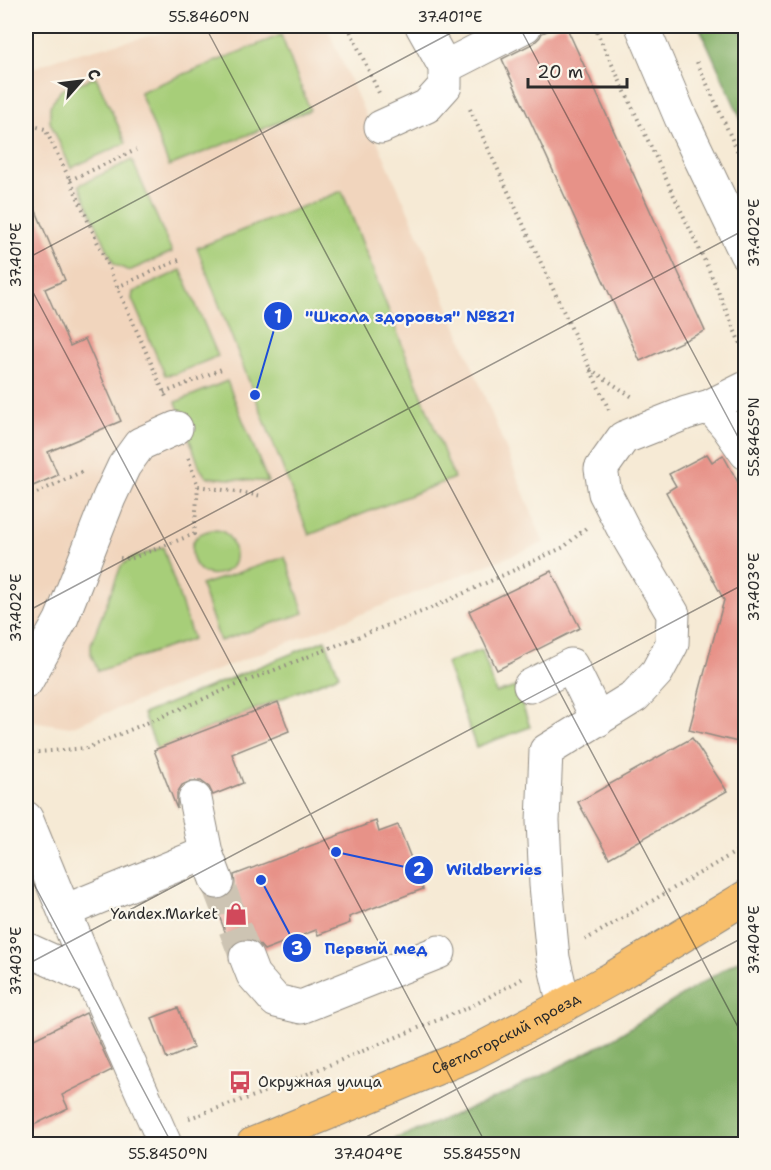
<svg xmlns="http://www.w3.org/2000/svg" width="771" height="1170" viewBox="0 0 771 1170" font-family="'Shantell Sans',sans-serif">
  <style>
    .built { fill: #f1d5bd }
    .green { fill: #a7ce79; stroke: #697c52; stroke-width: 1.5 }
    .forest { fill: #85b169; stroke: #586e4a; stroke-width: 1.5 }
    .building { fill: #e79288 }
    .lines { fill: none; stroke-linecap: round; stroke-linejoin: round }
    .minor-tunnel { stroke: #cdc4b3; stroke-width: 33; stroke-dasharray: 33 16; stroke-linecap: butt }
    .minor-casing { stroke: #908a80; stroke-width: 35 }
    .major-casing { stroke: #908a80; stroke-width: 35 }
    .path { stroke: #908a80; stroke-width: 4; stroke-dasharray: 1.5 4.5; stroke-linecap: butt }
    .minor { stroke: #fff; stroke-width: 33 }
    .major { stroke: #f8bf6c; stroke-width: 33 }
    .ticks { fill: none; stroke: #2b2b2b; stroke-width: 1.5; stroke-opacity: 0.45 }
    .labels { text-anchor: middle; stroke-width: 4.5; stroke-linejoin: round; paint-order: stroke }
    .poi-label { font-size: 15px; fill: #2b2b2b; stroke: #fbf7ec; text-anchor: end }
    .street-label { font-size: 15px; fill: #2b2b2b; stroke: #fbf7ec }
    .leader { fill: none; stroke: #1d4ed8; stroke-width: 2 }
    .callout-dot { fill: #1d4ed8; stroke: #fbf7ec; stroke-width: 2 }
    .mark-label { font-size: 18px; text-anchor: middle; font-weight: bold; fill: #fff }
    .callout-label { font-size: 16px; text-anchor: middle; font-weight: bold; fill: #1d4ed8; stroke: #fbf7ec; stroke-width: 4.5; stroke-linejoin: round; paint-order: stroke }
    .neatline { fill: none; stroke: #2b2b2b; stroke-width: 2 }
    .ticks-label { font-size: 15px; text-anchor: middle; fill: #2b2b2b }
  </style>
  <rect width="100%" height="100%" fill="#fbf7ec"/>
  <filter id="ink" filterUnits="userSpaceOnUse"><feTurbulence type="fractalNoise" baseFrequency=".0167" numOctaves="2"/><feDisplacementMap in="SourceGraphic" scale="12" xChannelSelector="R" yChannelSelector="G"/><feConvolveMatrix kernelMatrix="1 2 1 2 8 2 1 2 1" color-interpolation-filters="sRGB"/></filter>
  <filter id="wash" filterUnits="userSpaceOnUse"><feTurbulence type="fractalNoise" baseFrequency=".008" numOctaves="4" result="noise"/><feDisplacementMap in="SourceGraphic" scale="24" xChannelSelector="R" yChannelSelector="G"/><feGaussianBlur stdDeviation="1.35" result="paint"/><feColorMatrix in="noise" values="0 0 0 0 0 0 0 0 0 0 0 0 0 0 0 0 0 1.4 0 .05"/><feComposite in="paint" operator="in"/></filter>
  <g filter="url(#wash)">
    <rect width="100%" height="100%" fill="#f6ead5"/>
    <path class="built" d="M190,26h132l7,6 95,215 120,296 -474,184 -44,-7v-649l33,-13z"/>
    <path class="green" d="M281,35l29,75 -141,56 -29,-74z
      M96,77l30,66 -55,25 -21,-46v-16l11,-16z
      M132,160l40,92 -43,19 -15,-7 -35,-79z
      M342,191l112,287 -145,57 -112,-287z
      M181,270l37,86 -43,18 -10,1 -33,-76 1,-7z
      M227,381l41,101 -62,-5 -6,-9 -24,-66z
      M212,530c5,0 10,0 14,4 7,6 12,22 7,31 -7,10 -26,13 -34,4 -8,-8 -11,-27 0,-34 4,-3 9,-4 13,-5z
      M163,547l30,92 -95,32 -7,-17v-10l30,-78 9,-7z
      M285,557l19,56 -84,28 -19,-56z
      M325,640l14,35 -182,74 -14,-35z
      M482,650l14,43 20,-6 14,40 -54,20 -30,-84z"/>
    <path class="forest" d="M699,26h37l9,11v91z
      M745,956v188h-362l129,-53 97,-50z"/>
    <g id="blocks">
      <path class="building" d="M559,26h7l139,305 -65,30 -138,-302 32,-16 6,-6 2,-4z
        M26,187l39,93 -20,9 25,57 15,-7 36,82 -73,31 10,23 -32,14z
        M707,454l5,8 11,-7 23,42v247l-57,-14 35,-130 -58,-108 10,-6 -7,-12z
        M551,571l29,57 -83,42 -28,-59z
        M278,702l11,29 -57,23 11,29 -30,12 -4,-8 -8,-6h-10l-9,4 -5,8v16l-23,-59z
        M692,738l35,53 -118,67 -31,-56z
        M376,821l3,11 19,-7 25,64 -74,28 1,6 -32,12 -2,-5 -52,20 -7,-8 -9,-4 -9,2 -8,7 -18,-47h10l8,-6 4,-8 -1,-11z
        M178,1008l15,40 -26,11 -15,-41z
        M86,1013l26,57 -50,25 6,13 -42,21v-86z"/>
    </g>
  </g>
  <g filter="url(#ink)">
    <use href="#blocks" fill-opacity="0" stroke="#908a80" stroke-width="1.5"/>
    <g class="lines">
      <path class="minor-tunnel" d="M217,882l29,75"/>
      <g class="minor-casing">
        <path id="minor" d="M422,26l23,41
          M642,26l39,92 65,136
          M381,127l46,-21 18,-20v-19l80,-41
          M710,406l17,20 19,27
          M26,682l35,-62 48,-122 15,-32 16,-22 36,-16
          M530,686l41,-21 27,55
          M195,799l11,54
          M26,818l66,161 73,165
          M65,911l141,-58 11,29
          M26,949l66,30
          M246,957l7,18 23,26 25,6 138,-55
          M564,1005l-11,-47 -7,-73 -3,-64 3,-70 89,-55 22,-24 15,-28 1,-30 -48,-82 -20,-39 -4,-24 22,-31 63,-25 24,-7 36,-18"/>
      </g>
      <g class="major-casing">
        <g id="major">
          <path id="s1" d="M253,1144l218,-90 66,-34 74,-41 135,-82"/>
        </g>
      </g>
      <path class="path" d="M348,26l31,67
        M594,26l115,244 36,85
        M697,62l45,99
        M470,109l139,301
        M26,127l4,-2 15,4 25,51 96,217
        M70,180l66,-30
        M117,287l64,-28
        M590,369l44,29
        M164,393l60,-25
        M188,458l10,28 65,10
        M26,498l59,-28
        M120,558l10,1 64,-25 4,-48
        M26,753l61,-5 152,-64 197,-78 128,-59 22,-19
        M585,940l161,-94
        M189,1118l65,-22 220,-91 51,-28
        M118,1144l11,-4"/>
      <use href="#minor" class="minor"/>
      <use href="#major" class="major"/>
    </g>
  </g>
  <path class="ticks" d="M205,26l541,1016M519,26l227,426M26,259l438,-233M26,279l460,865M26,612l720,-383M26,869l146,275M26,965l720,-382M353,1144l393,-208"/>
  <defs>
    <g id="shop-bare" transform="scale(1.8)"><path d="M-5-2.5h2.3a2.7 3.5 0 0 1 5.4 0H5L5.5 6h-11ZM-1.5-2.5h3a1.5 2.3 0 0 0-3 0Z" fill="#d1495b" stroke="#fbf7ec" stroke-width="2.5" paint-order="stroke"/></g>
    <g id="bus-bare" transform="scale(1.8)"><path d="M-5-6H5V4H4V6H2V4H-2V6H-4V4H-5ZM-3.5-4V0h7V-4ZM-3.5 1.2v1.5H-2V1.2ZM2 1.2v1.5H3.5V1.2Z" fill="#d1495b" stroke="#fbf7ec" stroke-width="2.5" paint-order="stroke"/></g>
  </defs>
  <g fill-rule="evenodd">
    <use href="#shop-bare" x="236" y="914"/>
    <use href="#bus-bare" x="240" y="1082"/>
  </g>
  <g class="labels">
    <g class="poi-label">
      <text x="218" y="919">Yandex.Market</text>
      <text x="258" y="1087" text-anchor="start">Окружная улица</text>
    </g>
    <g class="street-label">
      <text dy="5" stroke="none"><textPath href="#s1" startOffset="276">Светлогорский проезд</textPath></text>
    </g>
  </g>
  <path class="leader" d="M255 395L278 316M336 852L419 870M261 880L297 948"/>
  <g class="callout-dot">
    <circle cx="255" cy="395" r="6"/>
    <circle cx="336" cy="852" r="6"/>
    <circle cx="261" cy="880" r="6"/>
    <circle cx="278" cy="316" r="15"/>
    <circle cx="419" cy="870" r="15"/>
    <circle cx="297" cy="948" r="15"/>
  </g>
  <g class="mark-label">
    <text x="278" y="323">1</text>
    <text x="419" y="876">2</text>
    <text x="297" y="955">3</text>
  </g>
  <g class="callout-label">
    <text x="410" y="322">"Школа здоровья" №821</text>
    <text x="494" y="875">Wildberries</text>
    <text x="376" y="954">Первый мед</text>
  </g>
  <rect width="771" height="1170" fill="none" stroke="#fbf7ec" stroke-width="66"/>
  <g transform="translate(81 81) rotate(62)" stroke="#fbf7ec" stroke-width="4.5" paint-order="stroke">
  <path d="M0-4.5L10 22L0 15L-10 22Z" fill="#2b2b2b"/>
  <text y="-9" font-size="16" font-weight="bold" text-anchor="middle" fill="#2b2b2b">С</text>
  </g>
  <path d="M528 78v9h99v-9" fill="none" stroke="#2b2b2b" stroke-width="3"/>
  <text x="537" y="78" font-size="18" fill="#2b2b2b" stroke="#fbf7ec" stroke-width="4.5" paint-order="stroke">20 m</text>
  <rect x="33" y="33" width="705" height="1104" class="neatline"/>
  <g class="ticks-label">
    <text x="209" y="22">55.8460°N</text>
    <text x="450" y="22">37.401°E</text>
    <text transform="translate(754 233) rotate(-90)" y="5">37.402°E</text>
    <text transform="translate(16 255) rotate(-90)" y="5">37.401°E</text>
    <text transform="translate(754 437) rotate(-90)" y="5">55.8465°N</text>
    <text transform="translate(754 587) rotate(-90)" y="5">37.403°E</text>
    <text transform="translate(16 608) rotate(-90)" y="5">37.402°E</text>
    <text transform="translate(754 940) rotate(-90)" y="5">37.404°E</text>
    <text transform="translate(16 961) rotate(-90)" y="5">37.403°E</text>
    <text x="168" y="1159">55.8450°N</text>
    <text x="368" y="1159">37.404°E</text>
    <text x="482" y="1159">55.8455°N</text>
  </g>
</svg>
